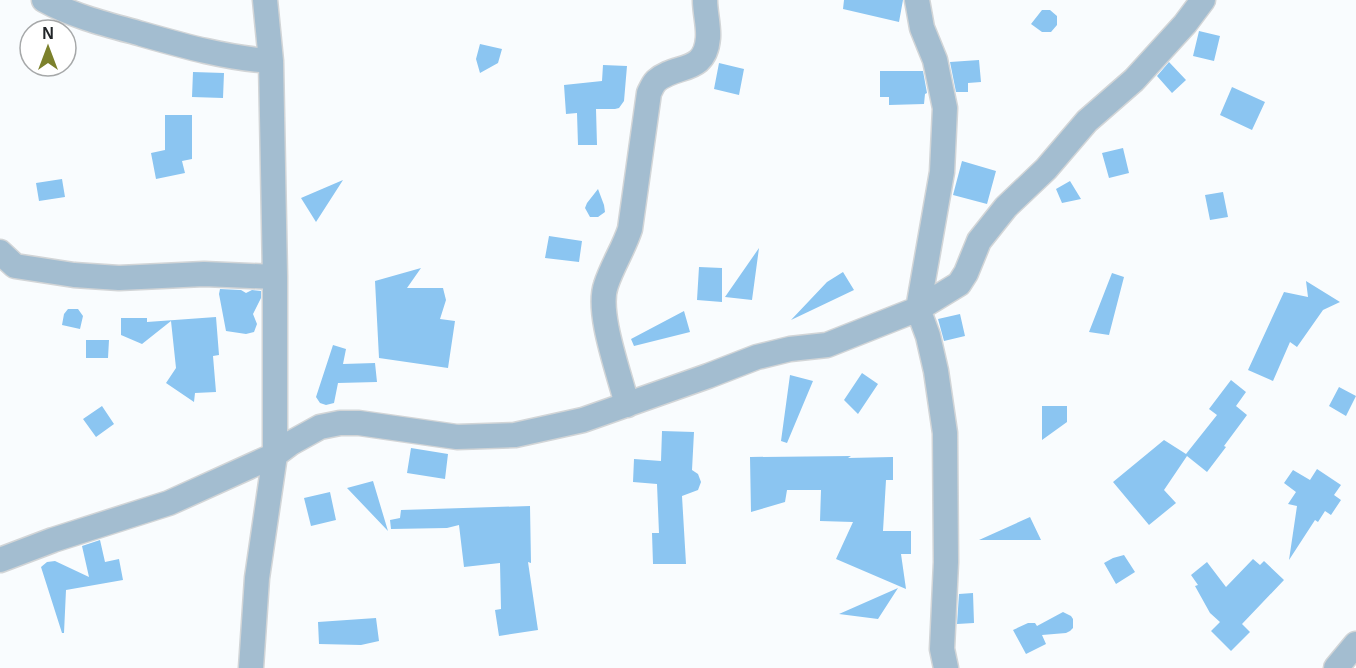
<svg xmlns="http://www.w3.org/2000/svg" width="1356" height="668" viewBox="0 0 1356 668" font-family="Arial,sans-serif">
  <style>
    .building { fill: #8bc5f1 }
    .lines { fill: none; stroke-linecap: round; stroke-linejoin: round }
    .minor-casing { stroke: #d2d5d7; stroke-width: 27 }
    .minor { stroke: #a3bdd0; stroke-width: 24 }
  </style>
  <rect width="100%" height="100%" fill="#f9fcfe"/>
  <path class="building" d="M844,0h59l-4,22 -56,-13z
    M1042,10h8l7,6v9l-6,7h-9l-11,-8z
    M1199,31l21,5 -6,25 -21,-5z
    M480,44l22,5 -4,14 -18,10 -4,-14z
    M979,60l2,22 -13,1v9h-12l-6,-30z
    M1169,62l17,18 -14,13 -15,-17z
    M719,63l25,6 -5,26 -25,-6z
    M603,65l24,1 -3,35 -5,7 -4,1h-19l1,36h-19l-1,-32 -11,1 -2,-29 38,-4z
    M880,71h43l4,22 -2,1 -1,10 -35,1v-8h-9z
    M193,72l31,1 -1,25 -31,-1z
    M1232,87l33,15 -13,28 -32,-15z
    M165,115h27v44l-10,2 3,12 -29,6 -5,-26 14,-3z
    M1123,148l6,25 -20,5 -7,-25z
    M962,161l34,10 -9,33 -34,-9z
    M62,179l3,18 -26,4 -3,-18z
    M343,180l-27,42 -15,-24z
    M1070,181l11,18 -19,4 -6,-14z
    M598,189l6,16 1,7 -7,5h-8l-5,-9 2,-5z
    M1223,192l5,25 -18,3 -5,-25z
    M549,236l33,5 -3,21 -34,-4z
    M759,248l-7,52 -27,-3z
    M699,267l23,1v34l-25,-2z
    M421,268l-14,20h36l3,12 -6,19 15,2 -7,47 -69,-10 -4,-77z
    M843,272l11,18 -63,30 36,-38z
    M1112,273l12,4 -15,58 -20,-3z
    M1306,281l34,21 -17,8 -26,37 -7,-5 -17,39 -25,-11 36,-78 24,5z
    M220,289l21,1 5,3 6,-3 9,1v7l-8,16 4,10 -3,8 -8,2 -20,-3 -7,-37z
    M68,309h10l5,7 -3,13 -18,-4 2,-11z
    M684,311l6,21 -56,14 -3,-7z
    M960,314l5,22 -21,5 -6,-22z
    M216,317l3,38 -6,1 3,36 -21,1 -1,9 -28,-19 10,-15 -5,-47 -29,23 -21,-9v-17h26v4z
    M86,340h23l-1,18h-22z
    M333,345l13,4 -3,15 32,-1 2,19 -39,1 -4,20 -8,2 -6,-2 -4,-6z
    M862,373l16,11 -20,30 -14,-14z
    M790,375l23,6 -26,62 -6,-2z
    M1231,380l15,12 -10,14 11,9 -23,31 2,1 -19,25 -20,-16 -23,34 12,13 -27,22 -36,-43 51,-42 22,14 31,-39 -8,-6z
    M1339,387l17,9 -10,20 -17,-10z
    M102,406l12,18 -18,13 -13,-18z
    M1042,406h25v16l-25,18z
    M662,431l32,1 -2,38 6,4 3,8 -3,8 -16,6 4,68h-33l-1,-31h7l-2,-49 -24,-2 1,-23 27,2z
    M411,448l37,6 -3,25 -38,-6z
    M851,456l-3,2 45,-1v23h-7l-3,51h28v23h-10l5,35 -70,-30 17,-37 -33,-1 1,-31h-34l-2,12 -34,10 -1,-55z
    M1317,469l24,16 -7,10 7,5 -10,15 -6,-4 -7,11 -3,-2 -26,40 8,-54 -9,-2 8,-12 -12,-9 9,-13 17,10z
    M373,481l15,50 -41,-43z
    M330,492l6,28 -25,6 -7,-28z
    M530,506l1,57 -3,-1 10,68 -39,6 -4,-26 6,-1 -1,-46 -36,4 -5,-42 -12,3 -56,1 -1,-9 10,-2 1,-8z
    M1030,517l11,23h-62z
    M100,540l5,22 14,-3 4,21 -57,10 -2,43h-2l-21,-66 6,-5 8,-1 34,16 -7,-31z
    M1124,555l11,17 -19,12 -12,-21 9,-5z
    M1253,559l7,6 4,-4 20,19 -42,44 8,8 -19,19 -20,-20 9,-9 -10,-9 -15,-27 3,-1 -7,-10 16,-13 19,25z
    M898,588l-20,31 -39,-5z
    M973,593l1,30 -17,1 2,-30z
    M1063,612l8,4 2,3v9l-3,3 -4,2 -24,2 4,9 -20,10 -13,-24 15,-7h7l2,3z
    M376,618l3,23 -18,4 -42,-1 -1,-22z"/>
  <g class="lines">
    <g class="minor-casing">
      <path id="minor" d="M44,0c27,15 57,23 87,31 46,13 92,27 140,30
        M917,0l5,28 13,32 10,48 -3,64 -24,137 10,27 8,35 9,62 1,129 -4,87 4,19
        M0,252l15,14 59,9 45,3 85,-4 71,3
        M627,405c-7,-30 -31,-92 -21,-120 6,-19 18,-37 24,-56l19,-136c2,-4 4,-9 7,-12 20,-18 49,-6 52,-43 1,-12 -3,-25 -3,-38
        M0,560l53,-20 116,-37 106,-48 16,-12 29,-16 20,-4h19l98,14 58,-2 68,-15 125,-44 49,-19 33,-8 37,-4 91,-36 41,-25 7,-11 13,-32 27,-34 40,-38 41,-48 47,-41 51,-56 18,-24
        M251,668l6,-90 18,-123v-178l-4,-216 -6,-61
        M1336,668l20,-24"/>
    </g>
    <use href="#minor" class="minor"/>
  </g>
  <g transform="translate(48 48)"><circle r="28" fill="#ffffff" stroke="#a6a8a9" stroke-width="1.5"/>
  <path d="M0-4.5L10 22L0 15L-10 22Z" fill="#7c812c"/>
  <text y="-9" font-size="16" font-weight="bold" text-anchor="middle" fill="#212528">N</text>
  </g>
</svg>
